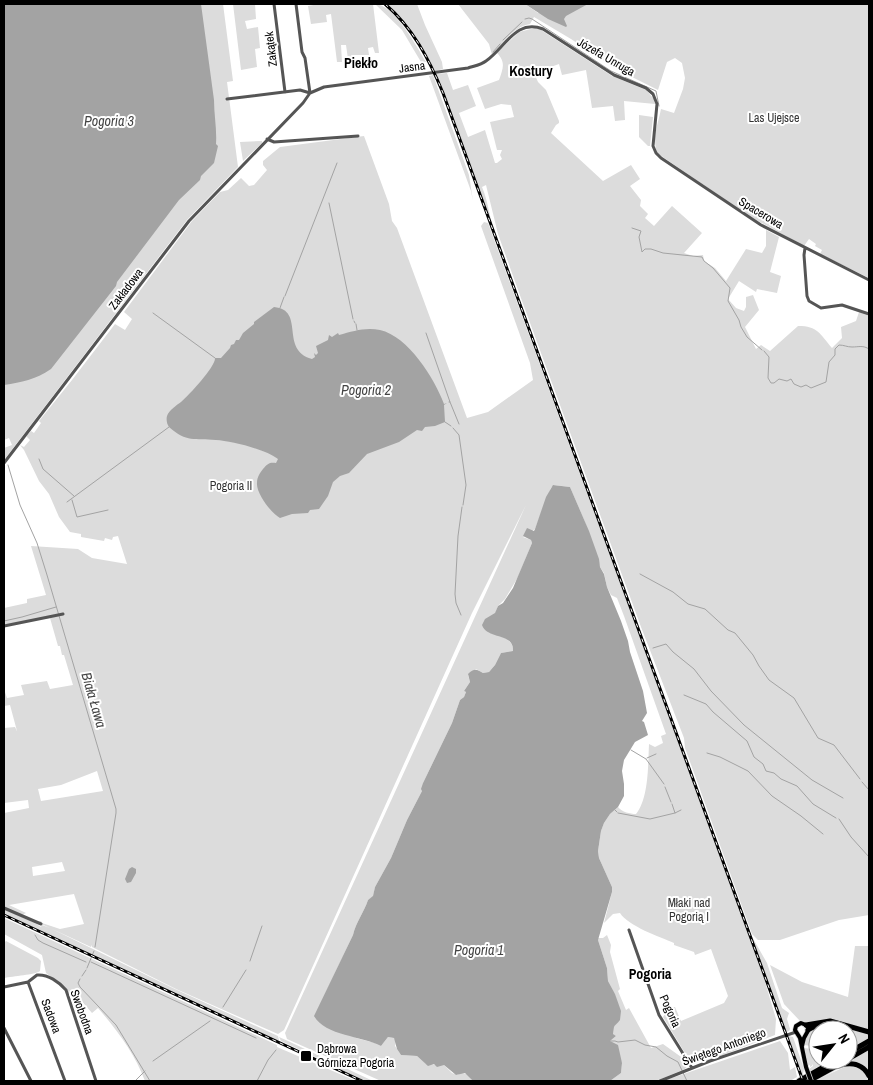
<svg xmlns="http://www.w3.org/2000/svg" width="873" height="1085" viewBox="0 0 873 1085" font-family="'Archivo Narrow',sans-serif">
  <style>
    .green { fill: #dcdcdc; fill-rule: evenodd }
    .water { fill: #a3a3a3 }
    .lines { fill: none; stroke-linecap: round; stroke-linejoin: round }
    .stream { stroke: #a3a3a3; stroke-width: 1 }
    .major-casing { stroke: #dbdbdb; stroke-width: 5.5 }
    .highway-casing { stroke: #dbdbdb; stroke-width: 7 }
    .minor { stroke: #555; stroke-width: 3 }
    .major { stroke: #000; stroke-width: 4 }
    .highway { stroke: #000; stroke-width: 5 }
    .rail-casing { stroke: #000; stroke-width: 3 }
    .rail { stroke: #fff; stroke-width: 1; stroke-dasharray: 4; stroke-linecap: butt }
    .major-bridge-casing { stroke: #dbdbdb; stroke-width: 5.5; stroke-linecap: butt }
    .major-bridge { stroke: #000; stroke-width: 4 }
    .poi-dot { fill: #000; stroke: #fff; stroke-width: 2 }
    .labels { text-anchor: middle; stroke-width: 4; stroke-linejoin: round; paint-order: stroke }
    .street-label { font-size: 12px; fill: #000; stroke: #fff }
    .park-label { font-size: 12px; fill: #333; stroke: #fff }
    .poi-label { font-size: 12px; fill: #000; stroke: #fff; text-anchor: start }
    .neighbourhood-label { font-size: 14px; font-weight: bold; fill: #000; stroke: #fff }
    .water-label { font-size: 14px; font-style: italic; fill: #444; stroke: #fff }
  </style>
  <rect width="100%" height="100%" fill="#fff"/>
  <path class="green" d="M4,4h219l10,77 -6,1 11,85 -51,53 -183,240v-12l8,-3 -3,-7 -5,2z
    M233,4h22l1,15 -11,2 2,8 11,-2 2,21 -5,1 2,18 -16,3z
    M319,4h54l6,49h-4l-2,-6 -5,1 1,7h-16v3l-5,1 -2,-14h-5l1,17h-5l-6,-48 -5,1 1,7 -16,2 -3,-18z
    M375,4c19,0 42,43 51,58h-5l-19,-32z
    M386,4h31l8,21 17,37 1,7 -8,2c-13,-26 -26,-49 -49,-67z
    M458,4h67l13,9 42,-9h289v274l-49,-24 2,-4 -7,-4 1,-2 -7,-5 -5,7 -55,-30 -92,-63c-5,-16 1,-29 4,-44l13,4 9,-24 2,-11 -3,-15 -7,-5 -8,4 -9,28 -42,-21 -45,-30 -37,-22 -4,7c-17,3 -27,19 -38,31l-3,-11z
    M535,28l6,2 71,46 34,14 8,9 1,5 -31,-3 1,19 -10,1 -2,-15 -21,2 -6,-38 -24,5 -3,-11 -25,9 4,9 8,8 13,31v2l-3,2 -5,8 52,48 28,-16 9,14 -10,7 11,14 -1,6 8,8 -3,4 9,8 18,-20 30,27 -18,20 9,3 10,-1 1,6 11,7 11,13 20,-32 16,4 4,-7v-16l13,7 -9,35 11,4 -4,17 -20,-4 -1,3 -17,-11 -11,18 8,9 8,3 2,-4v-10l7,-2 6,15 -14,17 11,22 5,-4 9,6 28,-25c20,0 22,8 34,22l10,-10 -1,-11 15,-6 3,-9 10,4v28l-1,2 1,3v566l-30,5 -59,20h-22l-6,-6 -67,-186 -1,-10 -43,-111 -119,-326 -24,-67 -12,-49 -4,2c6,14 7,28 12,43l-58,-156 11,-1 6,17 15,-5 8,21 -17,7 9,24 17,-7 10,33h2l5,-4 -2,-4 2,-5h-5l-7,-28 24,-5 -3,-12 -10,-1 -16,5 -8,-21 22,-8c4,-11 7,-18 -2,-27l22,-21z
    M433,75l36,100 4,26 -2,-10 -42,-115z
    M639,115l14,2 -3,29h-2l-9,-9z
    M364,136l25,68 3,17 5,7 70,190 21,-6 45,-32 -3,-17 -49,-137 3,-4 4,1 273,745 15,51 -1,16 -63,24 -16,3 -4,-7 -4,3 -25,-41c3,-5 5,-10 12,-10l6,14 43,-18 4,-7 -17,-47 -16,6 -1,-3 -20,-7v-2c-14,-6 -46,-17 -54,-30l-7,1 -9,9 8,-31v-5l-13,-29 -1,-7 3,-20 3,-8 6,-9 8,-7c4,5 12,7 18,7 13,-16 12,-50 13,-70l6,3 8,-4 -2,-7 5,-2 -42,-118 -7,-18 -6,-3 -4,-8 -3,-14 -4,-6 -15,-45 -15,-35 -16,-2 -3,3 -16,41 -12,8 8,3 1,3 -14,34 -13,22 -7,7 -10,26c10,4 26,6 25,19l-12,2 -6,12 -6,7 -6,1 -7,-4 -8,6 2,7 -6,9 2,1 -2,5 -4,3 -8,23 -29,60 -1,8 -15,29 -16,38 -16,29 -2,10 -5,3c-4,12 -12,22 -15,35l-35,74c9,9 20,21 32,26 10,6 21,5 31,11l7,-9 6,1 2,3 -1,5 6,9 16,1 9,8 18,1 8,8 5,2 4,-2 6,1 6,7h-92l-94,-42 -2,-6 241,-528 -54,108 -188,417 -6,4 -102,-45 -84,-42v-2l-1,2 -54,-25 4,-1 1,2 18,6 24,-5 -10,-30 -65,11 17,8 -4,2 -18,-8v-94l25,-5 -1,-8 -24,3v-75l11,-1 2,4 -7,-26 -6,1v-17l3,9 17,-3 -3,-10 26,-4 3,8 23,-4 -9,-30h-2l-2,-9h-2l-8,-28 -46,7v-17l23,-5v-4l19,-4 -15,-49 47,3 14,9 35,6 -9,-28 -5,1 -1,3 -7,-2 -1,3 -23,-4v-3l-11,-2 -11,-15 -10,-23 -10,-13 -15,-31 -4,-5 4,2 6,-7 -4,-4 5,-5 3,2 7,-10 -2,-2 33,-41 43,-56 10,6 7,-11 -8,-7 68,-91 28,-29 8,-2 13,-12 8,8 5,-1 13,-15 -4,-5v-4l17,-14zM97,771l6,20 -62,10 -3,-12 23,-4zM62,862l3,9 -32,5 -1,-9z
    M262,141v2l-19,18 -3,-19z
    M4,909l31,14 6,4 1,-2 8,3 125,61 103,47 1,4h-1l1,2 -275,-128z
    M4,918l273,127v2l79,34h-211c-10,-27 -28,-51 -47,-73l-6,5 -19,-22 -4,3 -3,-6 -20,-15 -4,-18 -38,-21z
    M607,935l4,10 -1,7 10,37 -2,2 8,19 3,-2 22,40 12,-4 21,15 4,6 -3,4 -29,12h-46l11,-8 1,-10 -12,-22 6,-5 -4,-2c2,-6 0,-9 6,-12v-16l-3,-11 -7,-14 -1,-13 -9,-28v-2h5z
    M751,935l16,28 15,45 7,5 -2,6 3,10 -1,2 -3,1z
    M6,941l32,17 3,3 -1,10c-5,4 -27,5 -36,7v-35z
    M855,946h14v84l-34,-9 -26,3 -9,-3 -16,-17 -14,-39 32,17 46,15z
    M827,1023l42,10v6l-21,12v-21h-10l-12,-6z
    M824,1027l10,3h-16l-3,8 3,5v11l-6,-11 -2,1 1,2 -7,-1v-5l6,-10z
    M788,1036l5,1 11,32 -1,5h-1z
    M279,1037l9,4 85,40h-10l-34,-15 1,-2 -49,-23z
    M780,1041l8,12 2,17 5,-3 2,10 -7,4 -124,-1z
    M804,1048l8,1 6,11h11l-19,12 -1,-3 4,-3 -1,-2v2l-2,1v-2l-3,1z
    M869,1050v23l-22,-11z
    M849,1065c10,2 17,6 20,16h-55z"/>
  <path class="water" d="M4,4h197l13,96c0,15 3,29 2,44l2,2 -4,17 -13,13 -1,4 -21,20 -62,82 -1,4 -65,83c-16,11 -29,13 -47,16z
    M525,4h63l-22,12 -2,3 3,7 -1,1 -18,-8z
    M274,307c32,3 5,43 38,52l3,-2 -1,-4 2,2 2,-2 -2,-7 12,-6 1,-5 3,2 6,-4 1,2c14,-4 27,-8 41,-5 28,6 55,49 64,74l3,-1 -3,2 1,17 -10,4 -10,1 -3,4 -5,-1 -18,12 -32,12 -18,19 -9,3 -7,6 -5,14 -9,13 -9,1 -2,3 -16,1 -12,4c-9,-5 -24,-25 -23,-35 0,-6 3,-10 6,-14 5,-6 7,-7 13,-6l2,-4c-13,-10 -47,-18 -62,-19 -22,-2 -29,3 -47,-13 -2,-3 -3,-7 -2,-11 2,-6 10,-11 14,-14 8,-7 35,-36 34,-44h6l9,-10 1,-3 3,-1 2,-4h3l4,-7 11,-9v-2z
    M553,485l17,2 19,44 10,28 1,8 4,7 3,13 14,34 7,20 2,11 13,39 4,22 -5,8 2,1 4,13 -13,7 -11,18 -2,11 2,13v12l-6,11 -8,7 -6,9 -3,8 -3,20 1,7 13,29v5l-14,48 9,28 1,13 7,13 6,17 -1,9c-7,9 -5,2 -7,14l3,2 -6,5 8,4 4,18 -1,10 -11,8h-137l-8,-8 -9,2 -12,-10 -7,2 -3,-3 -6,2 -11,-10 -16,-1 -4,-6 -3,-11 -6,-1 -7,9c-18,-10 -56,-10 -67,-30l39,-81c3,-13 11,-23 15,-35l5,-4 2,-9 16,-29 16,-38 15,-29 -1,-2 2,-6 29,-60 8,-23 4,-3 2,-5 -2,-1 6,-9 -2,-8c6,-6 9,-5 15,-1l6,-1 6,-7 6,-12 12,-2c1,-19 -26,-11 -31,-26l3,-6 10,-6 3,-7 5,-3 10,-15 19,-45 -1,-3 -8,-4 4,-8 7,3 1,-2 11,-32z
    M132,867l4,2v4l-5,9 -4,1 -2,-4 4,-10z"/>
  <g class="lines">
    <path class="stream" d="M525,19l4,-1 3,1 79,52 45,20 3,15
      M503,40l19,-18
      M493,52l7,-8
      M329,203l24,116
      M632,228l9,3 -2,6 3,15 3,-3h6l12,4 39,4 2,4 9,7 17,20 -2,13 11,19 2,7 6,10 15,13
      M285,296l52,-133
      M280,308l4,-11
      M153,313l62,45
      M354,321l1,2
      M356,324l1,6
      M426,333l24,69h-1
      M764,351l5,6 -1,21 3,5h3l5,-4 8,2 4,-2 3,5 7,3 5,-2 5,3 15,-6 3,-20 6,-7v-6l4,-4c5,0 8,2 13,2 7,0 11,-2 17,2
      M450,402l9,22
      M445,422l6,4
      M453,428l6,7 7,50 -3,20
      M39,459l4,10 31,27
      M8,465l12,40 17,38 10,32 69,234v4l-21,134
      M72,500l5,17 31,-7
      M67,502l102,-75
      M640,574l33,18 15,12 17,5 23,21 7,3 18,22 6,11 10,14 25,18 24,40 16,7 26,34
      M461,615l-5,-12 -1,-9 3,-58 4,-29
      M4,621l18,-4 34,-10
      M653,648l13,-4 7,8 21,17 17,22 33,34 68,55 31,18
      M684,695l22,9 7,8 34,29 7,16 9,7 3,7 8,2 7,6 16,7 16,18 23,14
      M631,750l15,9 18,25
      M707,753l13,4 28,14 24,25 29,20 22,18
      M647,758l9,-4
      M862,782l7,8
      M665,787l6,15
      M672,804l3,9 6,-3
      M615,810l2,2
      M618,813l32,6 25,-6
      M839,819l12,18 18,20
      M35,935l3,5 5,3 43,19
      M250,961l12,-35
      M91,962l165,76
      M87,968l7,-17
      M82,976l4,-6
      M80,979l-2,4 2,4 36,38 34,56
      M223,1007l23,-37
      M610,1041h5l3,1 17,-2 10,5 11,2 11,9 11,6 9,19
      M153,1061l57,-40
      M135,1081l10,-10
      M257,1081l11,-21 8,-10"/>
    <g class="major-casing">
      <path id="major" d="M802,1046l2,-8 5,-9 -3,-4 -5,-2 -5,3 -1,4 5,8 6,29"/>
    </g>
    <g class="highway-casing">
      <path id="highway" d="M806,1025l24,-4 39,11
        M808,1030c9,-6 19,-6 28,0
        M848,1053l21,-12
        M848,1059l21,-12
        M840,1065c13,-3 23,-1 29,11
        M799,1081l37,-21
        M809,1081l38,-21"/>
    </g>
    <path class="minor" d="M274,4l11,88
      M296,4l6,48 3,6 5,35
      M227,99l73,-9 10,3 14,-6 144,-19c6,-2 13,-3 18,-7 19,-13 30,-43 57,-32l71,46 32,13 7,6 4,10 -4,42 3,7 5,5 100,67 108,55
      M267,139l7,3 84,-6
      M805,248l-1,7 3,41 2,5 12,7 21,-3 27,9
      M4,463l185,-242 114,-118 7,-10
      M4,626l59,-12
      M4,908l37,16
      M629,930l30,85 33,53
      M28,982l9,-7c11,-1 22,7 29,15l30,91
      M28,982l37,99
      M4,987l24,-5
      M4,1028l27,53
      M660,1081l50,-20 86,-29"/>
    <use href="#major" class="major"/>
    <use href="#highway" class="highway"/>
    <g class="rail-casing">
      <path id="rail" d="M385,4c28,24 44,55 58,89l360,988
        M4,915l358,166"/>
    </g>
    <use href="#rail" class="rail"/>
    <g class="major-bridge-casing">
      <path id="major-bridge" d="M806,1067l5,14"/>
    </g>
    <use href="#major-bridge" class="major-bridge"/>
  </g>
  <rect class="poi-dot" x="300" y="1050" width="12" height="12" rx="2.5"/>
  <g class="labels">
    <g class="street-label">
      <text transform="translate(271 49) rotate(-97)" y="4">Zakątek</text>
      <text transform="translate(606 57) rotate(30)" y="4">Józefa Unruga</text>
      <text transform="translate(412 67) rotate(-8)" y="4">Jasna</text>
      <text transform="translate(761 213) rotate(31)" y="4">Spacerowa</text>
      <text transform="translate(126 289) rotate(-53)" y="4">Zakładowa</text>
      <text transform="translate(670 1011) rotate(66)" y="4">Pogoria</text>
      <text transform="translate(82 1012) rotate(70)" y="4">Swobodna</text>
      <text transform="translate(51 1016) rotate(69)" y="4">Sadowa</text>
      <text transform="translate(724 1047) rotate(-20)" y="4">Świętego Antoniego</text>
    </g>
    <g class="park-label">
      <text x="774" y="122">Las Ujejsce</text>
      <text x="231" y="490">Pogoria II</text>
      <text x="689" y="907">Młaki nad<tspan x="689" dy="14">Pogorią I</tspan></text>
    </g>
    <g class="poi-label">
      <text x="317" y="1053">Dąbrowa<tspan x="317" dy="14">Górnicza Pogoria</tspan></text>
    </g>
    <g class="neighbourhood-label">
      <text x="361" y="68">Piekło</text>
      <text x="531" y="76">Kostury</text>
      <text x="650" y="979">Pogoria</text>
    </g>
    <g class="water-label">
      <text x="109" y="126">Pogoria 3</text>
      <text x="366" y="395">Pogoria 2</text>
      <text transform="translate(94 700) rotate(74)" y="5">Biała Ława</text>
      <text x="479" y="955">Pogoria 1</text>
    </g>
  </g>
  <rect width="873" height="1085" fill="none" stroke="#000000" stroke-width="10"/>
  <g transform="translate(833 1045) rotate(60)"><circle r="24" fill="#ffffff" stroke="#999999"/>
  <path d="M0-4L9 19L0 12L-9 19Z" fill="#000000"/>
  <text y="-8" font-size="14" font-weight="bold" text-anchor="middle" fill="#000000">N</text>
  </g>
</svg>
